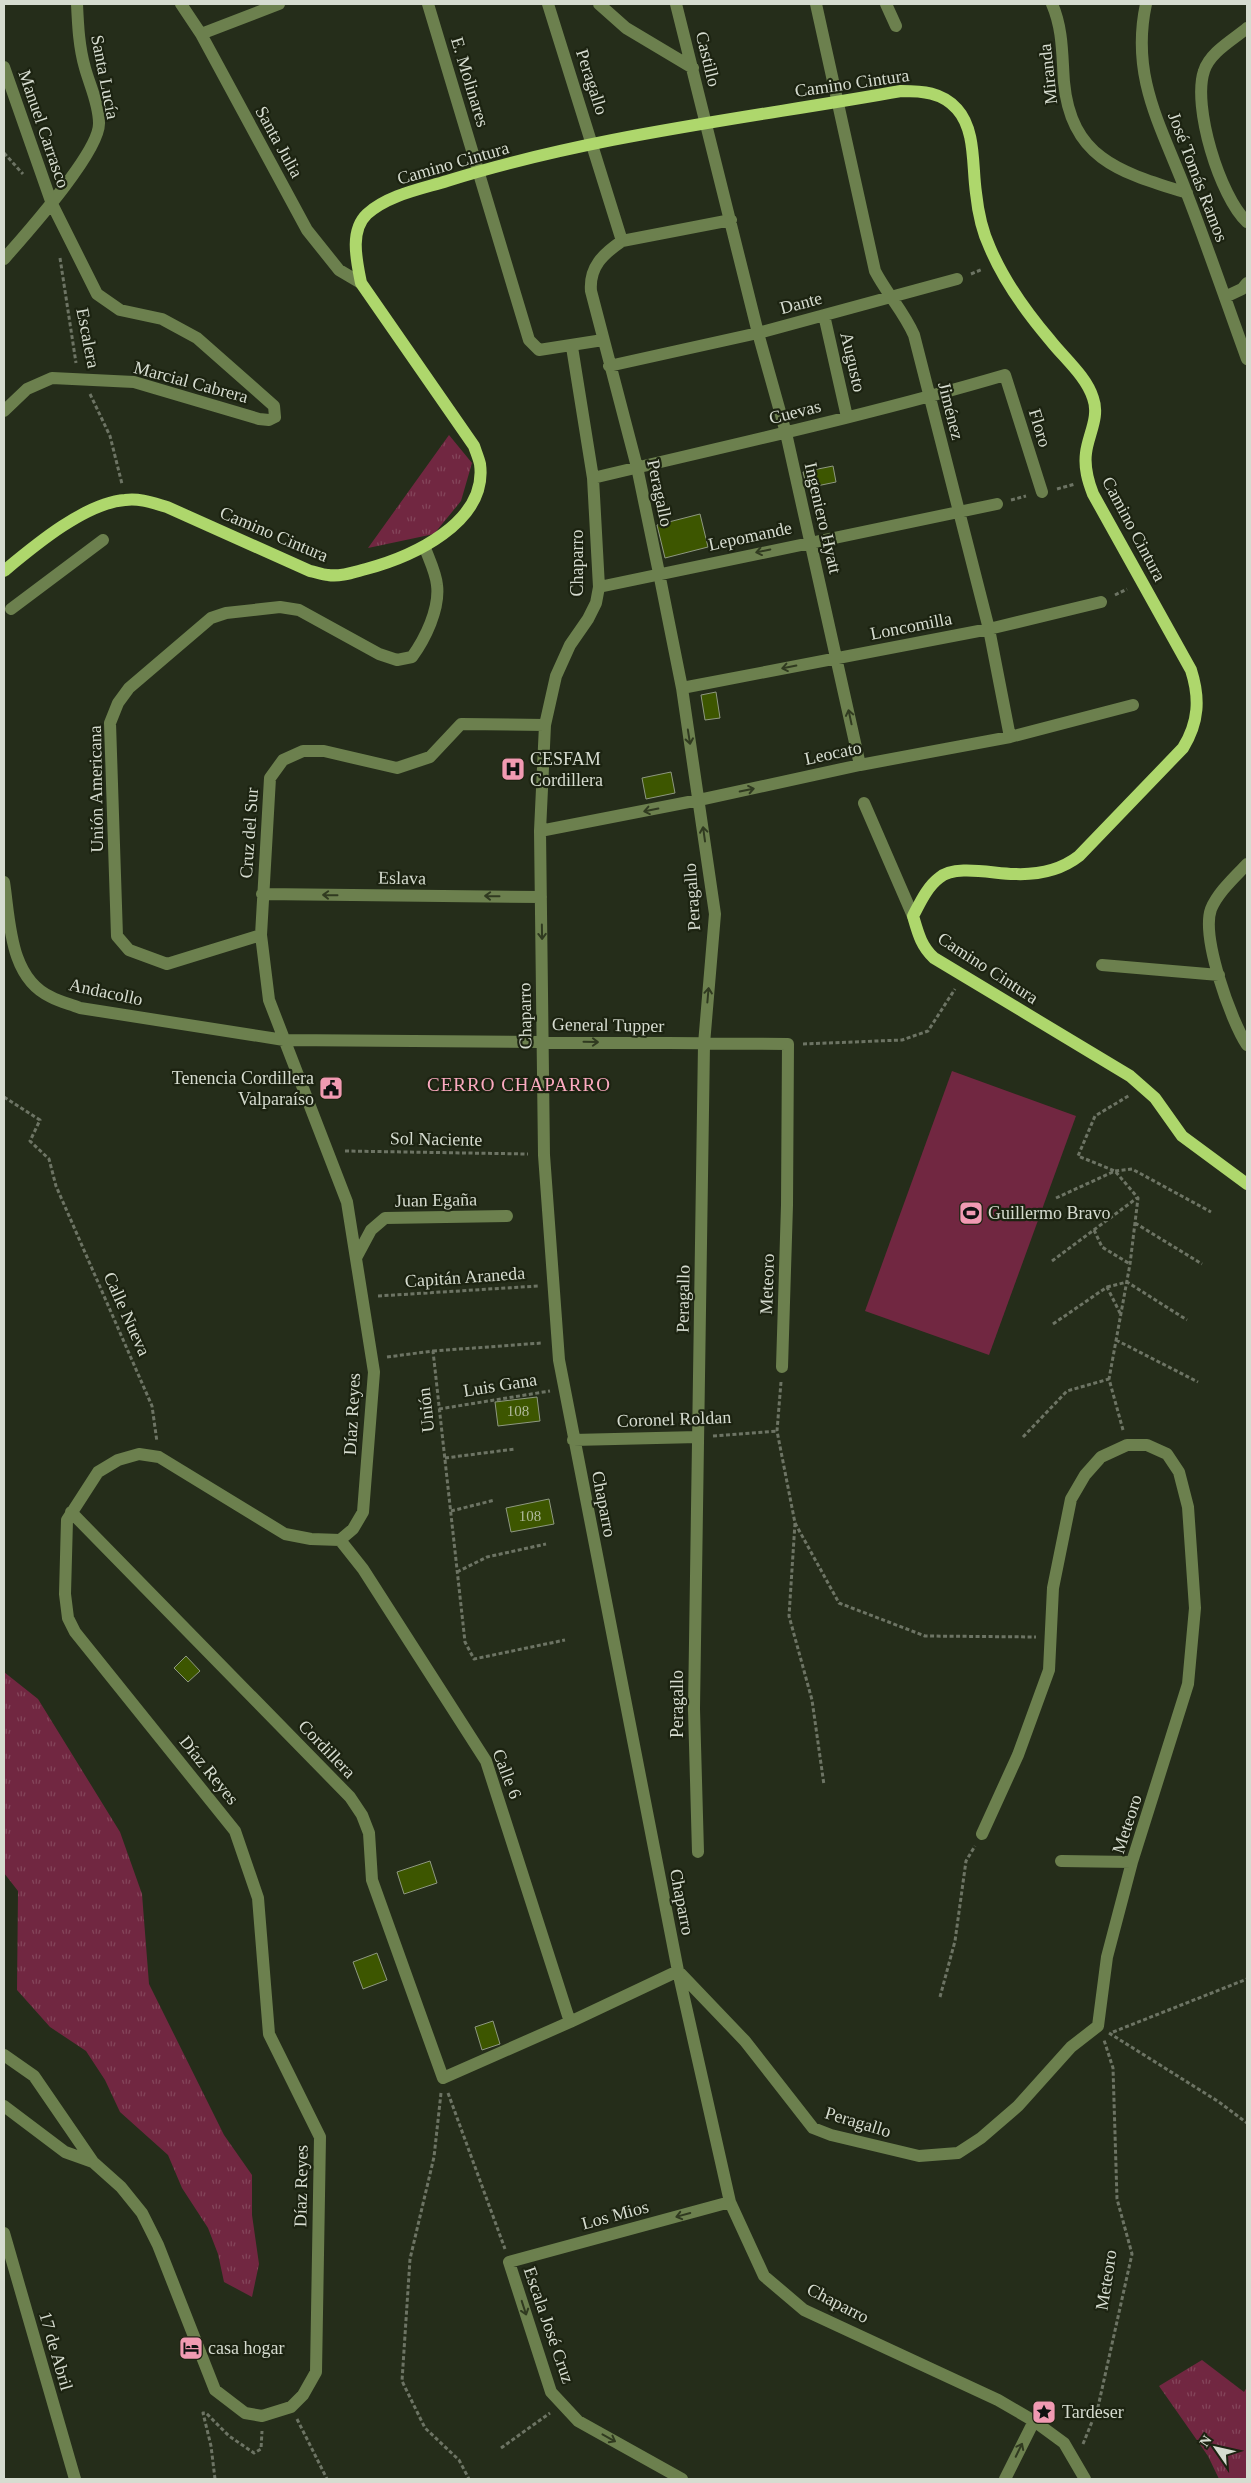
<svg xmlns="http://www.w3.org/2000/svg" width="1251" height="2483" viewBox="0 0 1251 2483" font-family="'Times New Roman',serif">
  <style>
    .grass { fill: url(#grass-tufts) }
    .pitch { fill: #712741 }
    .building { fill: #3d5600; stroke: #8e9881 }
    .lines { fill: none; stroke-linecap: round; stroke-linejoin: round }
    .path { stroke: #6d7464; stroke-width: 3; stroke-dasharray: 4 2.5; stroke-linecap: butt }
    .minor { stroke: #6c804e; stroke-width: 12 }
    .major { stroke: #aed76c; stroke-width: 12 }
    .oneway { stroke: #303a20 }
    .labels { text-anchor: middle; stroke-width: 4.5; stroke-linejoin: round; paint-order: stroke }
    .number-label { font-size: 15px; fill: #b0ba9c }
    .street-label { font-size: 18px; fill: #d6dcd0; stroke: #1c2311 }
    .poi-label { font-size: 18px; fill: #d6dcd0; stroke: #1c2311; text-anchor: start }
    .neighbourhood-label { font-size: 19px; letter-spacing: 1px; fill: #fcaac0; stroke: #1c2311 }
  </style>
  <defs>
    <pattern id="grass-tufts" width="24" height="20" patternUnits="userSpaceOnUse" patternTransform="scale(1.25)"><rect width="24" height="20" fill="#712741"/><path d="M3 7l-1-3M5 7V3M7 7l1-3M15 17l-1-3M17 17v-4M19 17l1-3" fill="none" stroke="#84465b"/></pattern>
  </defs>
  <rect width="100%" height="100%" fill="#252d1a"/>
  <path class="grass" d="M449,435l23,28 -11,38 -27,33 -66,14z
    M4,1672l34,27 82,133 22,62 7,90 75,151 28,40v40l7,49 -7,33 -28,-15 -6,-28 -10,-26 -26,-40 -14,-33 -48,-43 -15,-32 -19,-29 -36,-24 -33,-37 1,-99 -14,-18z
    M1202,2360l42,32 3,-5v92h-28l-11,-23 -49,-70z"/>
  <path class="pitch" d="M952,1071l124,45 -87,239 -124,-44z"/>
  <path class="building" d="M833,466l3,16 -29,6 -4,-16z
    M700,514l8,33 -43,11 -8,-33z
    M716,692l4,26 -15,2 -4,-25z
    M671,772l4,21 -29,6 -4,-21z
    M537,1397l3,24 -42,5 -3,-24z
    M549,1499l5,25 -43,8 -5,-24z
    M186,1656l14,15 -12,11 -14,-14z
    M430,1861l7,22 -33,11 -7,-22z
    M377,1953l10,27 -24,9 -10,-27z
    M493,2021l7,23 -18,6 -7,-23z"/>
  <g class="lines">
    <path class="path" d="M4,153l19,21
      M60,258l16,105
      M971,274l12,-5
      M90,394l20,42 12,48
      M1057,489l18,-5
      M1011,500l15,-4
      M1115,595l12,-6
      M803,1044l99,-4 26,-9 27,-42
      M4,1097l36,23 -10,21 19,18 7,27 96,220 5,36
      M345,1151l183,3
      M1056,1198l59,-27 17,-2 79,43
      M1135,1223l67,41
      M1094,1230l8,17 28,17
      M1052,1261l85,-63
      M1107,1287l20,-5 60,38
      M378,1296l160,-10
      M1053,1324l54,-37 13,26
      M1116,1340l82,42
      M433,1351l109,-8
      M387,1357l46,-6 32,291 9,17 91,-19
      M781,1382l-4,49 18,92 -6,93 23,84 12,85
      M439,1409l111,-18
      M1123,1430l-14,-51 21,-115 8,-66 -23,-27 -37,-15 17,-40 35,-21
      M713,1436l64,-5
      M1023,1437l44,-46 42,-12
      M445,1458l70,-9
      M451,1511l44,-11
      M795,1523l44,80 86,33 111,1
      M457,1572l30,-15 59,-13
      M940,1997l15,-56 11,-80 9,-15
      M1113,2032l134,-53
      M1109,2033l110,69 28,21
      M441,2093l-7,64 -24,102 -8,122 23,47 34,32 10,19
      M448,2093l57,156
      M297,2419l30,60
      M1083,2444l15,-37 34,-153 -15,-55 -4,-131 -9,-28
      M501,2448l49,-35
      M215,2479l-4,-33 -8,-33h3l23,23 25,17 7,-4 1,-18"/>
    <path class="minor" d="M181,4l20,30 106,196 32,40 22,13
      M428,4l101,336 10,10 64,-10
      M548,4l74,237c-19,13 -33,26 -31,50l46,176 22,106 23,115 33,226 -11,130 -10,665 4,143
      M599,4l27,24 67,40
      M676,4l82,329 28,100 74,332
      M816,4l59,267c12,23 29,41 39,64l75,294 21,108
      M886,4l10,22
      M1052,4c11,25 10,51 12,78 7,78 59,91 123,111
      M1146,4c-16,74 16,123 41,190 21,54 40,110 60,165
      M1247,28c-14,12 -37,24 -43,43 -12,35 16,126 43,151
      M201,34l78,-30
      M4,67l48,137 45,90 23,16 42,9 35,19 77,68 1,11 -6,3 -10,-1 -125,-37 -82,-4 -25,11 -23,22
      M622,241l109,-21
      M4,259c20,-23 96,-107 95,-136 0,-19 -9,-37 -14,-55 -6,-21 -7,-42 -8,-64
      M1225,297l17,-8 5,-6
      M824,315l23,102
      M572,347l21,131 6,109 -3,16 -8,16 -18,26 -14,31 -11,49 -5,106 4,324 15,205 119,611 52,231 34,74 40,34 194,90 36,21 30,22 21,36
      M609,366l149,-33 199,-54
      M593,478c138,-33 276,-63 412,-103l37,117
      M599,587l398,-83
      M11,609l92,-69
      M682,688l307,-59 112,-27
      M864,803l49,113
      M540,831l159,-31 161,-35 150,-28 123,-32
      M1247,864c-12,13 -29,28 -36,45 -10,28 20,112 36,136
      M4,882c6,38 5,96 47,115 9,5 19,7 29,11l204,32 504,4 -1,161 -5,162
      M262,894l279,3
      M261,935l-94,29 -38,-14 -12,-14 -7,-213 8,-20 11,-15 82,-70 15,-5 54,-6 19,3 80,44 18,6 15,-3c13,-18 28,-48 25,-72 -1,-12 -8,-26 -12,-37
      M1102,965l117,10
      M356,1258l15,-28 14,-12 122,-2
      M573,1440l125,-3
      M71,1512l279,285 12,18 7,18 3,47 71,198 127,-56 108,-51 67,70 68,87 18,7 88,21 39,-3 23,-15 37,-32 53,-59 27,-21 9,-69 25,-95 56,-178 7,-76 -7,-101 -9,-35 -12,-18 -20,-9h-20l-26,12 -16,18 -14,24 -18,89 -4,82 -31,85 -36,79
      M340,1540l23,29 123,192 84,261
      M1061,1861l71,1
      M4,2055l30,21 59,86 28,25 21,26 16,32 57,145 30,23 17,3 29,-9 12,-12 13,-23 4,-235 -51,-103 -11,-136 -23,-67 -160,-199 -7,-14 -3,-24 2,-74 31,-48 20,-12 21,-6 20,3 126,77 26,5 29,1 13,-11 10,-17 11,-140 -27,-170 -78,-202 -8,-65 9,-157 13,-18 20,-9h21l73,17 33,-11 31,-33 84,1
      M4,2106l61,46 28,10
      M4,2233l71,246
      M682,2479l-104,-58 -27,-29 -42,-130 221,-60
      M1005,2479l29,-58"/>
    <path class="major" d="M4,571c30,-25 81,-68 121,-71 15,-2 28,3 42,7l143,64c6,1 12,4 18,4 13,2 26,-3 38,-6 45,-12 122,-46 114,-105 -1,-5 -4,-12 -6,-18l-113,-163c-4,-21 -12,-52 6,-69 21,-19 54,-25 80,-33 147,-46 303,-63 454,-90 21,0 41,1 56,18 19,21 15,57 19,84 2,19 6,38 14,55 14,33 37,65 60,92 14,18 36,36 43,58 7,19 -5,37 -7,55 -2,15 2,28 7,41l98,176c9,28 8,52 -8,78l-104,108c-18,14 -42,19 -65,18 -20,0 -59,-10 -75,4 -12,9 -19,25 -26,38 5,17 8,30 21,42l196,118 25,22 27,38 65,48"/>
  </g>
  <defs><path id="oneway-shaft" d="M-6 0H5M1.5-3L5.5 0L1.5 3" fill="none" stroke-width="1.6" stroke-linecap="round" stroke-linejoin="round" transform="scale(1.25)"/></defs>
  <g class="oneway">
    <use href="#oneway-shaft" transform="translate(763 551) rotate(168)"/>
    <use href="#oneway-shaft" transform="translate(789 667) rotate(169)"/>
    <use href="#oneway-shaft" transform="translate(850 717) rotate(-102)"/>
    <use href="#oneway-shaft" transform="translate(689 737) rotate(81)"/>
    <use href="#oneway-shaft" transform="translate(747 790) rotate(-12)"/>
    <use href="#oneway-shaft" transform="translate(651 810) rotate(169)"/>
    <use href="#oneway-shaft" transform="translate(704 834) rotate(-98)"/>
    <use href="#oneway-shaft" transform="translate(330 895) rotate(-179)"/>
    <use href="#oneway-shaft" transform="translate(492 896) rotate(-179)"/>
    <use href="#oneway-shaft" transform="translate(542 932) rotate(89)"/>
    <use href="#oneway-shaft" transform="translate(708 995) rotate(-85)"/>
    <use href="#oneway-shaft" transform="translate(591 1042) rotate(1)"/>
    <use href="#oneway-shaft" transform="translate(683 2215) rotate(165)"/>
    <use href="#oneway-shaft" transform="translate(524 2308) rotate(72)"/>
    <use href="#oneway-shaft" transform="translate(609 2438) rotate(29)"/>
    <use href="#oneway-shaft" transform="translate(1019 2450) rotate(-64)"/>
  </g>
  <defs>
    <g id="hospital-square" transform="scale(1.25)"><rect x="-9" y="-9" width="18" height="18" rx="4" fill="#f19ab2" stroke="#1c2311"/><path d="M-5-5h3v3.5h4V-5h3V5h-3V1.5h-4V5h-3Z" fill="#111"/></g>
    <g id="civic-square" transform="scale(1.25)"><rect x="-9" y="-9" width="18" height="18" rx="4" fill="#f19ab2" stroke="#1c2311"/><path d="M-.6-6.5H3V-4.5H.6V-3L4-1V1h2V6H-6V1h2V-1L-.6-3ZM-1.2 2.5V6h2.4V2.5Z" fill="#111"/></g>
    <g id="stadium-square" transform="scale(1.25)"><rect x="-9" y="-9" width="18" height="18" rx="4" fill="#f19ab2" stroke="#1c2311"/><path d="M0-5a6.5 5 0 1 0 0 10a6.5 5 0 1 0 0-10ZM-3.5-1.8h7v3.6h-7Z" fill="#111"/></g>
    <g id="hotel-square" transform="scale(1.25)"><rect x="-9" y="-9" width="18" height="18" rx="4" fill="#f19ab2" stroke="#1c2311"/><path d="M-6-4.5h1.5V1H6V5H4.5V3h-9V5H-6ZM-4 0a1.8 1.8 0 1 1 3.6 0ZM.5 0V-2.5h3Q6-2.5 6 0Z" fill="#111"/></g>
    <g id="sight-square" transform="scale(1.25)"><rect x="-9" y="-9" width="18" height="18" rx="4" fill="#f19ab2" stroke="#1c2311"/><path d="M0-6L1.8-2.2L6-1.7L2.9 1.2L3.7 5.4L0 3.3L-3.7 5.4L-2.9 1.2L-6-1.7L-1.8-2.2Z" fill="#111"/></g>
  </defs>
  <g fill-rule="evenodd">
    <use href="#hospital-square" x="513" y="769"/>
    <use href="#civic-square" x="331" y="1088"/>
    <use href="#stadium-square" x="971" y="1213"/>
    <use href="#hotel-square" x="191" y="2348"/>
    <use href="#sight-square" x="1044" y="2412"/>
  </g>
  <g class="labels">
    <g class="number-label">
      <text x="518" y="1416">108</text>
      <text x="530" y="1521">108</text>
    </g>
    <g class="street-label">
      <text transform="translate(708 59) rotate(76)" y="6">Castillo</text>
      <text transform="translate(1048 74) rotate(-96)" y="6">Miranda</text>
      <text transform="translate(105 77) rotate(79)" y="6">Santa Lucía</text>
      <text transform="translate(470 82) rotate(73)" y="6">E. Molinares</text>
      <text transform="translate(592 82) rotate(72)" y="6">Peragallo</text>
      <text transform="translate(852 83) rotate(-8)" y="6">Camino Cintura</text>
      <text transform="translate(44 129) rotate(71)" y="6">Manuel Carrasco</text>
      <text transform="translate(279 142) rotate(61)" y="6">Santa Julia</text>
      <text transform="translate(453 163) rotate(-16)" y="6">Camino Cintura</text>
      <text transform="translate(1198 177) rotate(69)" y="6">José Tomás Ramos</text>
      <text transform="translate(801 303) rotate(-15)" y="6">Dante</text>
      <text transform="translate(88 338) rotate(79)" y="6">Escalera</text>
      <text transform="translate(853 362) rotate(77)" y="6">Augusto</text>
      <text transform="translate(191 382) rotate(15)" y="6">Marcial Cabrera</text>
      <text transform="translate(951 411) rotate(76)" y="6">Jiménez</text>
      <text transform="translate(795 412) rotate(-14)" y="6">Cuevas</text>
      <text transform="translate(1040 428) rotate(73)" y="6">Floro</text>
      <text transform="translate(660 493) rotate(78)" y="6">Peragallo</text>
      <text transform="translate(823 518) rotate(77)" y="6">Ingeniero Hyatt</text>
      <text transform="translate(1134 529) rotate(62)" y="6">Camino Cintura</text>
      <text transform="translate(274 534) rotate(23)" y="6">Camino Cintura</text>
      <text transform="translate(750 536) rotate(-12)" y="6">Lepomande</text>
      <text transform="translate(577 563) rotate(-90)" y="6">Chaparro</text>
      <text transform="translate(911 626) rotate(-11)" y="6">Loncomilla</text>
      <text transform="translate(833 753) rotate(-12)" y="6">Leocato</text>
      <text transform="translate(96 789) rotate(-91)" y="6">Unión Americana</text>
      <text transform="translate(249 833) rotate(-86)" y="6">Cruz del Sur</text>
      <text transform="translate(402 878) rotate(1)" y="6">Eslava</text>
      <text transform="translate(692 897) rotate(-94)" y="6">Peragallo</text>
      <text transform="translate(988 968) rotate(33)" y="6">Camino Cintura</text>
      <text transform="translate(106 992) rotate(12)" y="6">Andacollo</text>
      <text transform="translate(525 1016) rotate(-91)" y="6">Chaparro</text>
      <text transform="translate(608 1025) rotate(1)" y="6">General Tupper</text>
      <text transform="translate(436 1139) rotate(1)" y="6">Sol Naciente</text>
      <text transform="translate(436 1200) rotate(-1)" y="6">Juan Egaña</text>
      <text transform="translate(465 1277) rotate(-4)" y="6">Capitán Araneda</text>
      <text transform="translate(767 1284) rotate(-88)" y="6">Meteoro</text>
      <text transform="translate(683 1299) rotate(-89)" y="6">Peragallo</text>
      <text transform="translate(127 1314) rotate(66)" y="6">Calle Nueva</text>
      <text transform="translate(500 1385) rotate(-9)" y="6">Luis Gana</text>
      <text transform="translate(426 1410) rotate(-96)" y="6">Unión</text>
      <text transform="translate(352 1414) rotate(-87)" y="6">Díaz Reyes</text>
      <text transform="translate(674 1419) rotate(-2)" y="6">Coronel Roldan</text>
      <text transform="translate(604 1504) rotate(79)" y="6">Chaparro</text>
      <text transform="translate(677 1704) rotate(-90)" y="6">Peragallo</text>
      <text transform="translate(327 1749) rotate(46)" y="6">Cordillera</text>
      <text transform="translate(209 1770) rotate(51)" y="6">Díaz Reyes</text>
      <text transform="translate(507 1774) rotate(69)" y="6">Calle 6</text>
      <text transform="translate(1127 1824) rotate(-72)" y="6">Meteoro</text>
      <text transform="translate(682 1902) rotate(79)" y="6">Chaparro</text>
      <text transform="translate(858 2122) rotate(17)" y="6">Peragallo</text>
      <text transform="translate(301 2186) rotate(-89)" y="6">Díaz Reyes</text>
      <text transform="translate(615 2215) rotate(-15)" y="6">Los Mios</text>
      <text transform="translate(1106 2280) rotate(-81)" y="6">Meteoro</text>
      <text transform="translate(838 2303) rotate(27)" y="6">Chaparro</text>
      <text transform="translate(549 2325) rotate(71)" y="6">Escala José Cruz</text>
      <text transform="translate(56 2351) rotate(74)" y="6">17 de Abril</text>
    </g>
    <g class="poi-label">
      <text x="530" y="765">CESFAM<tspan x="530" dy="21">Cordillera</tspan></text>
      <text x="314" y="1084" text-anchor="end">Tenencia Cordillera<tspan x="314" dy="21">Valparaíso</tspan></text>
      <text x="988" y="1219">Guillermo Bravo</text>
      <text x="208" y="2354">casa hogar</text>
      <text x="1062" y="2418">Tardeser</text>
    </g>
    <g class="neighbourhood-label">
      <text x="519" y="1091">CERRO CHAPARRO</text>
    </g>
  </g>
  <rect width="1251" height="2483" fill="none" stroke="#d6dcd0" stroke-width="10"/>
  <g transform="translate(1216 2448) rotate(304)" stroke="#1c2311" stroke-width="4" paint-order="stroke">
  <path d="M0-4L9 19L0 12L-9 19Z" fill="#d6dcd0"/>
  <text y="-8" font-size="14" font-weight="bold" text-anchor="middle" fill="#d6dcd0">N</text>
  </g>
</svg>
